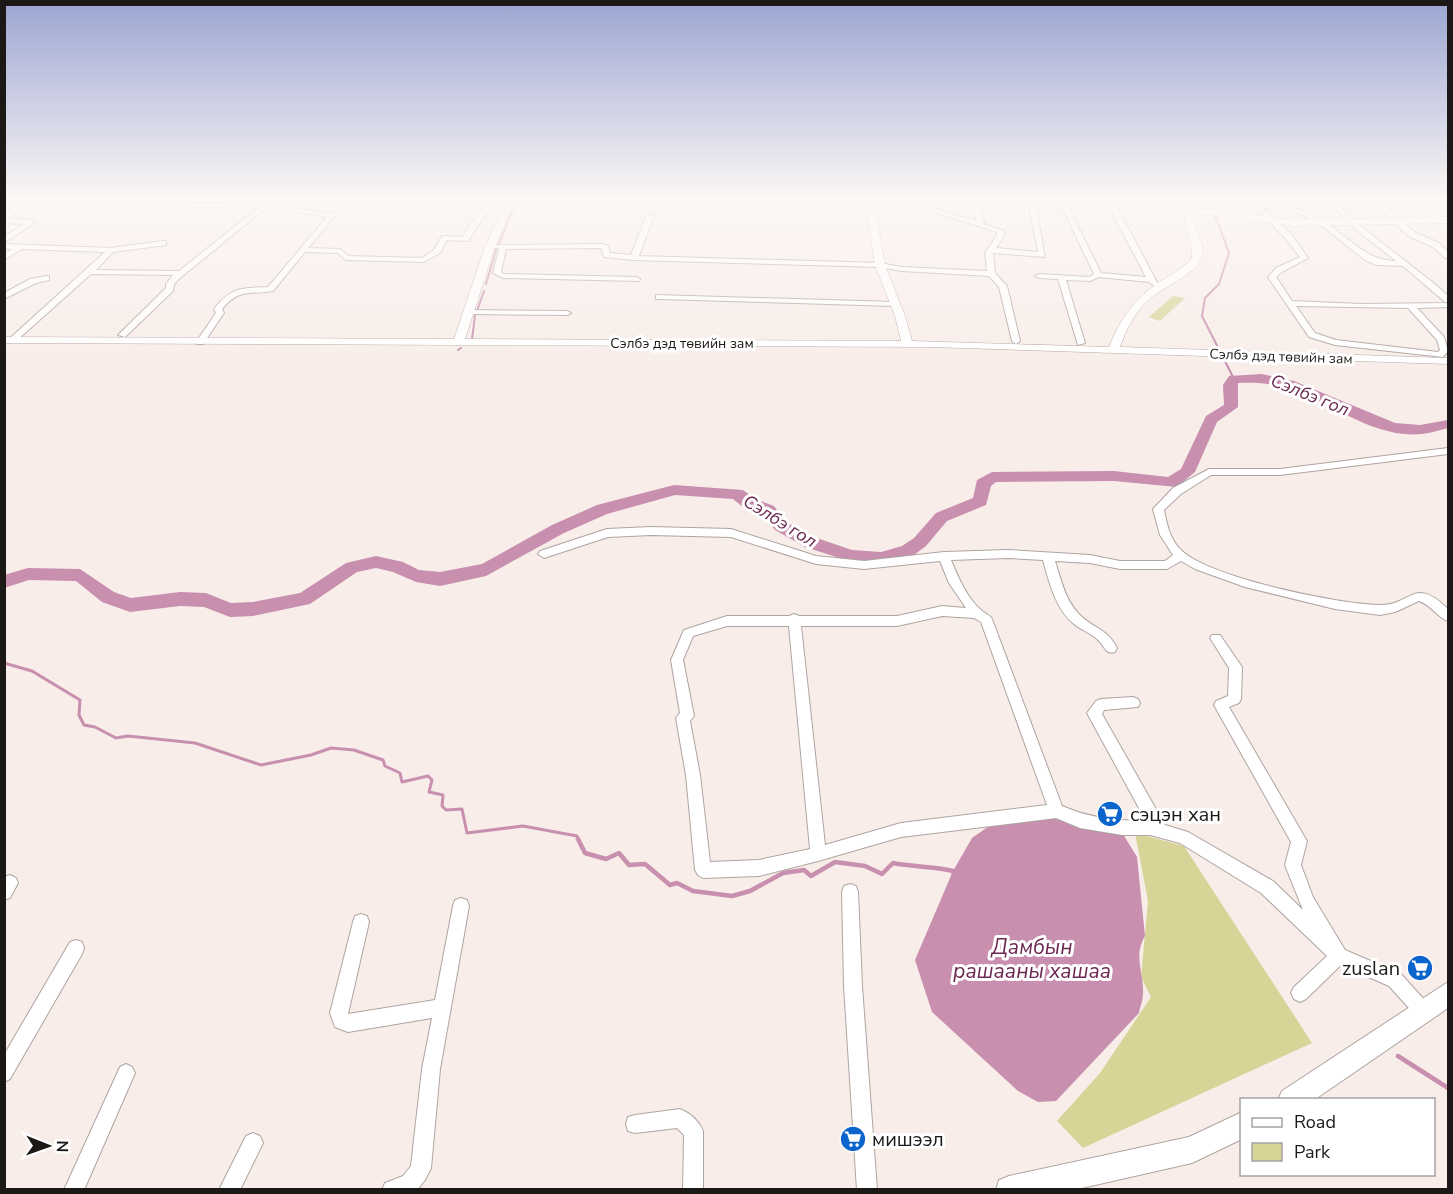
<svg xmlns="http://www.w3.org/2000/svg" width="1453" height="1194" viewBox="0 0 1453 1194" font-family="'Nunito Sans',sans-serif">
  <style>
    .green { fill: #d8d498 }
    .water { fill: #c88fae }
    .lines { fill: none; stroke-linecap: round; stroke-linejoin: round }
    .stream-far2 { stroke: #c88fae; stroke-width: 2 }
    .stream-far1 { stroke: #c88fae; stroke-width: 3 }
    .stream { stroke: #c88fae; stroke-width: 4.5 }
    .river { fill: #c88fae; fill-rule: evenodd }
    .minor-casing { stroke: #aea4a0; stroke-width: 2 }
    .tertiary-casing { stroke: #aea4a0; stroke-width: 1 }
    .secondary-casing { stroke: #aea4a0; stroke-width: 2 }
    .minor { fill: #fff; fill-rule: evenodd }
    .tertiary { fill: #fff; fill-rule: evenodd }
    .secondary { fill: #fff; fill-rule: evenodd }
    .labels { text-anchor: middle; stroke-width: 6; stroke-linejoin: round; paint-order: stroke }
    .far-street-label { font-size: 14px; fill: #1c1816; stroke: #fff }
    .water-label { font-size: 18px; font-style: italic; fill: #6c2851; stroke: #fff }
    .near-poi-label { font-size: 20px; fill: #1c1816; stroke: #fff; text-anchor: start }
    .near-water-label { font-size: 21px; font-style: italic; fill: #6c2851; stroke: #fff }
  </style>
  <rect width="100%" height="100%" fill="#f8ede9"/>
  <path class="green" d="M1173,296l12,2 -25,23 -11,-4z
    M1135,833l49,13 128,197 -229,105 -26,-27 43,-48 51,-76 -10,-20 7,-76z"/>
  <path class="water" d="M1046,817l77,17 14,23 8,79c-12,20 -1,36 -2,58 0,6 -3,13 -4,19l-83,88 -18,1 -20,-11 -86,-79 -17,-52 38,-89 19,-33 20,-14z"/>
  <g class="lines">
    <path class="stream-far2" d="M1219,199l-6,11 16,43 -10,31 -14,14 -3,18 32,63
      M498,246l16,-40
      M486,284l10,-34
      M477,311l7,-20
      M472,339l3,-23
      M458,350l3,-2"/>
    <path class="stream-far1" d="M4,663l28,8 48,29 -1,15 5,10 11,2 21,11 12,-2 67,7 66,22 50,-10 20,-7 23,2 29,10 2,6 15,7 2,9 26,-6 4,4 -3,12 14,3 -1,11 4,4 16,-1 5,24 56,-7 54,10 2,5"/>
    <path class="stream" d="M578,839l7,14 21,6 13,-6 10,12 16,-1 25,21 7,-2 16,8 39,5 18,-5 33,-18 21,-3 7,6 24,-14 30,4 17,8 11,-11c20,4 40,3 60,8l1,4
      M1398,1056l50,32"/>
    <path class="river" d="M1262,374l32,7 101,42 25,2 28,-5v8c-8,2 -18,5 -26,6 -50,5 -93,-34 -138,-47 -16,-4 -30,-5 -46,-4v24l-21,15 -22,50 -18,15 -63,-6 -118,1 -5,4 -5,19 -39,16 -21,25 -12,9 -33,10 -29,-3 -47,-15 -30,-17 -13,-16 -19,-7 -10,-8 -58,-4 -68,19 -43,19 -78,43 -46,10 -24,-4 -23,-10 -17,-4 -19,4 -47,32 -57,12 -23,1 -26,-10 -24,-1 -50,6 -28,-10 -26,-21 -47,-1 -25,8v-13l24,-7 52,1 34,23 17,6 49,-6 26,1 25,10 22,-1 47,-9 46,-30 30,-7 27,6 16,8 21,2 42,-8 70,-39 45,-20 77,-20 69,5 12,9 19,7 12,16 25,14 41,14 29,2 21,-6 12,-8 22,-25 37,-15 4,-18 15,-8 122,-1 54,6 13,-8 25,-53 18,-11 -1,-20 6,-9z"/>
    <g class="minor-casing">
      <path id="minor" d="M22,199h7l-21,20 23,1 4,2 -31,21v-6l20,-13 -20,-1v-8z
        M75,199h8l-3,4h145l7,-4h9l-15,8 -155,-1 -1,-1z
        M269,199h8l-97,79 -6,6 -1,7 -48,46 -7,-2 48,-47v-4l7,-9 -82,-1 -76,68 -7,-2 97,-88 -83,-3 -18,11v-6l8,-5 -8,-1v-4l107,4 52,-7h3v4l-53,7 -17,18 83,1z
        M304,199h7l-10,11 31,3 4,2 -28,33 32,1 8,7 74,2 12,-8 8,-14 21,1c10,-20 27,-40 50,-37l-15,6 -13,9 -17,26 -21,-1 -7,13 -16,9 -78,-2 -8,-7 -33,-1 -32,39c-24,4 -33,-3 -51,18l2,4 -21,31h-6l-1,-2 20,-29 -2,-4c17,-22 27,-21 54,-22l59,-70 -33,-5v-2z
        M908,199h7l3,5 58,17 -3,-22h6l5,25 20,7 1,4 -9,13 42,4 -9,-45 3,-2h29v-4h4l36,72 45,4 -35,-66v-12h6l2,12 39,73 -4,2 -5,-4 -50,-5 -9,4 -24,-1 19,63 -7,2 -20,-66 -19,-1 -4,-2 4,-2 50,3 5,-3 -31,-65h-27l9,48 -52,-4 2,20 12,13 13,55 -4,3 -4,-3 -13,-54 -10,-11 -87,-5 -22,-4 -246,-7 -30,-3 -3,-9 -95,1 -5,23 3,2 132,3 4,2 -1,2 -136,-3 -10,-5 6,-24 -6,-2 4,-2 107,-1 4,2 2,7 21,2 15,-39 4,-2 4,2 -15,40 241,7 22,4 85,4 -2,-18 12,-18v-3l-83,-26z
        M1325,199h7l27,26 77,60 12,11v6h-3l-42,-36 -27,-1 -11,-5 -39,-31 -24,-14 -13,-4 -27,-4 29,27 17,24 -26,14 -6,5 16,24 69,3 87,-1v4l-31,1 27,29 4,14 -5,6 -108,-12 -26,-8 -41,-60 8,-9 24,-11 -15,-19 -31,-32v-2c27,-3 56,7 78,23 23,16 35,33 64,34l-42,-33zM1296,306l112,2 29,32 3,10 -2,2 -102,-12 -21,-7z
        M1368,199h8l40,34 23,10 9,9v6h-3l-12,-11 -23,-10z
        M1415,199h7l21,19v4h-6z
        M46,276h3v4l-13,3 -32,16v-6l26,-14z
        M656,295l239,7 4,2 -4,2 -236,-7h-3z
        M466,310l101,1 4,2 -4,2 -98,-1h-3z
        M1448,448v6l-168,21h-69l-30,19 -17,16c3,15 6,30 18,41 30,27 155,53 197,54 33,1 34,-30 69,4v12c-11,-4 -17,-16 -29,-20l-24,11 -15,3 -45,-6 -90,-22 -50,-18 -14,-8 -14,8h-47l-30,-6 -35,-2c6,19 11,42 27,56 14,12 26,13 35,31l-2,4c-10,3 -10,-6 -17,-12 -7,-7 -17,-10 -24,-16 -18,-14 -25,-42 -31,-64l-35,-2 -57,2c7,17 16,38 30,50 4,4 8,4 11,9l70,187c27,12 55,15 84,15l-59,-108 9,-12 5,-2 32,-2 5,2 2,4 -2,4 -34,3 -2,4 63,111 23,7 85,49 30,29 -18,-45 6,-23 -77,-137 2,-4 12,-5 1,-28 -19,-30 2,-3h8l22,32 -1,32 -2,4 -10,4 75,129 3,5 -6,24 12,32 32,53 56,24 28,31 3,6 -3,6 -6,3 -6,-3 -28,-31 -48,-21 -35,34 -6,3 -6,-3 -3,-6 3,-6 33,-31 -66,-63 -81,-50 -30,-8h-28l-42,-7 -24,-10 -155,19 -83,24 -59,15 -56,2 -5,-3 -3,-5 -9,-95 -10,-57 4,-5 -9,-53 13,-30 43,-14h62l5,-2 5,2h98l45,-10 24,2 -17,-25 -9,-22 -76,8 -48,-5 -85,-27 -80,-2 -43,2 -64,21 -6,-4 2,-3 67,-22 44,-2 80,2 85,27 48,5 80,-9 64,-2 82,5 30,6h45l8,-6 -13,-20 -7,-26 20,-21 36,-19h71zM942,616l32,2 7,4 66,183 -146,18 -76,22 -24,-219h96zM727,626h62l21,223 -51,11 -49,2 -10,-87 -10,-54 4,-5 -11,-56 10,-24z
        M10,875l6,3 2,5 -8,15 -6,2v-23z
        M850,884l6,2 2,6 4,94 15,204h-20l-13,-204 -2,-94 2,-6z
        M461,898l6,2 2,6 -29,163 -9,99 -6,12 -8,10h-35l3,-7 18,-7 8,-10 11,-97 10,-51 -84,14 -13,-5 -5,-14 23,-91 2,-6 6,-2 6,2 2,6 -21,92 87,-14 18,-94 2,-6z
        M76,940l6,2 2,6 -2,6 -72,125 -6,3v-27l66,-113z
        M126,1064l6,3 3,6 -51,117h-20l56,-123z
        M680,1109c10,4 19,12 23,22v59h-20l1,-55 -7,-7 -42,5 -7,-2 -2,-7 2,-7 7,-2z
        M253,1133l7,3 3,7 -23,47h-21l27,-54z"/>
    </g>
    <g class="tertiary-casing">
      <path id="tertiary" d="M507,199h8l-20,48 -30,92 436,2 -6,-25 -20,-51 -10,-66h8l12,66 20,51 7,25 197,6c10,-26 25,-48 49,-64 12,-8 25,-14 34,-25 2,-17 -10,-30 -7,-46l-54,-7 -164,-3 -4,-3h168l56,8 5,-8h9l-6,9 98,12 155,-3v6l-155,3 -100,-13c-2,15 13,29 9,44 -5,17 -41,31 -54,43 -13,13 -22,29 -28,47l328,11v6l-517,-17 -927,-4v-6l450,2 31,-92z"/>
    </g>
    <g class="secondary-casing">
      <path id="secondary" d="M1448,982v26l-134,92h-36l4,-9z
        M1242,1112v27l-50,24 -119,27h-77l3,-10 10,-4 180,-39z"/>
    </g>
    <use href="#minor" class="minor"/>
    <use href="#tertiary" class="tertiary"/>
    <use href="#secondary" class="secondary"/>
  </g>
  <linearGradient id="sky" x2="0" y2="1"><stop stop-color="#9ba5d1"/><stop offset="0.54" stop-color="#fcf7f5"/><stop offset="1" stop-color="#fcf7f5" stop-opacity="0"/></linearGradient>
  <rect width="1453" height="367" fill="url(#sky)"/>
  <defs>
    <g id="supermarket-disc" transform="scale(1.35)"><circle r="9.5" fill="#0c64cd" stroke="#fff"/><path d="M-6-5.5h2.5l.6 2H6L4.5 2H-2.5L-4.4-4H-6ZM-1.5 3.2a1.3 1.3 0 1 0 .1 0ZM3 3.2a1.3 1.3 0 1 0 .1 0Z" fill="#fff"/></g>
  </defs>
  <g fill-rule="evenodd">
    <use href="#supermarket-disc" x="1110" y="814"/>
    <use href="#supermarket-disc" x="1420" y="968"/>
    <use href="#supermarket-disc" x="853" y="1139"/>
  </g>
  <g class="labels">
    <g class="far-street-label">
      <text x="682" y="348">Сэлбэ дэд төвийн зам</text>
      <text transform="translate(1281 356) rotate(2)" y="5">Сэлбэ дэд төвийн зам</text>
    </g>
    <g class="water-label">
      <text transform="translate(1310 395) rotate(22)" y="6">Сэлбэ гол</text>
      <text transform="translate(780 521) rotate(32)" y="6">Сэлбэ гол</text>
    </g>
    <g class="near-poi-label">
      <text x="1130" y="821">сэцэн хан</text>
      <text x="1400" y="975" text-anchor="end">zuslan</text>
      <text x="872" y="1146">мишээл</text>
    </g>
    <g class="near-water-label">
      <text x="1032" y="954">Дамбын<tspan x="1032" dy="24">рашааны хашаа</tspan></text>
    </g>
  </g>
  <rect width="1453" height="1194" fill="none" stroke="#1c1816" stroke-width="12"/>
  <rect x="1240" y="1098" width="195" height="78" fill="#ffffff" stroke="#a4a3a2" stroke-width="1.5"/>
  <rect x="1252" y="1118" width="30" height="9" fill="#ffffff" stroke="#a4a3a2" stroke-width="1.5"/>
  <text x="1294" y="1128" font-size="18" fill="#1c1816">Road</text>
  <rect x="1252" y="1143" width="30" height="18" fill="#d8d498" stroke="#a4a3a2" stroke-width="1.5"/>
  <text x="1294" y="1158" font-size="18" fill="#1c1816">Park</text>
  <g transform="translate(48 1146) rotate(91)" stroke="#ffffff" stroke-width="4.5" paint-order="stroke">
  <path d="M0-4.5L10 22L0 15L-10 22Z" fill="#1c1816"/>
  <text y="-9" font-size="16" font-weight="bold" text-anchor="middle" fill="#1c1816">N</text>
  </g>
</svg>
